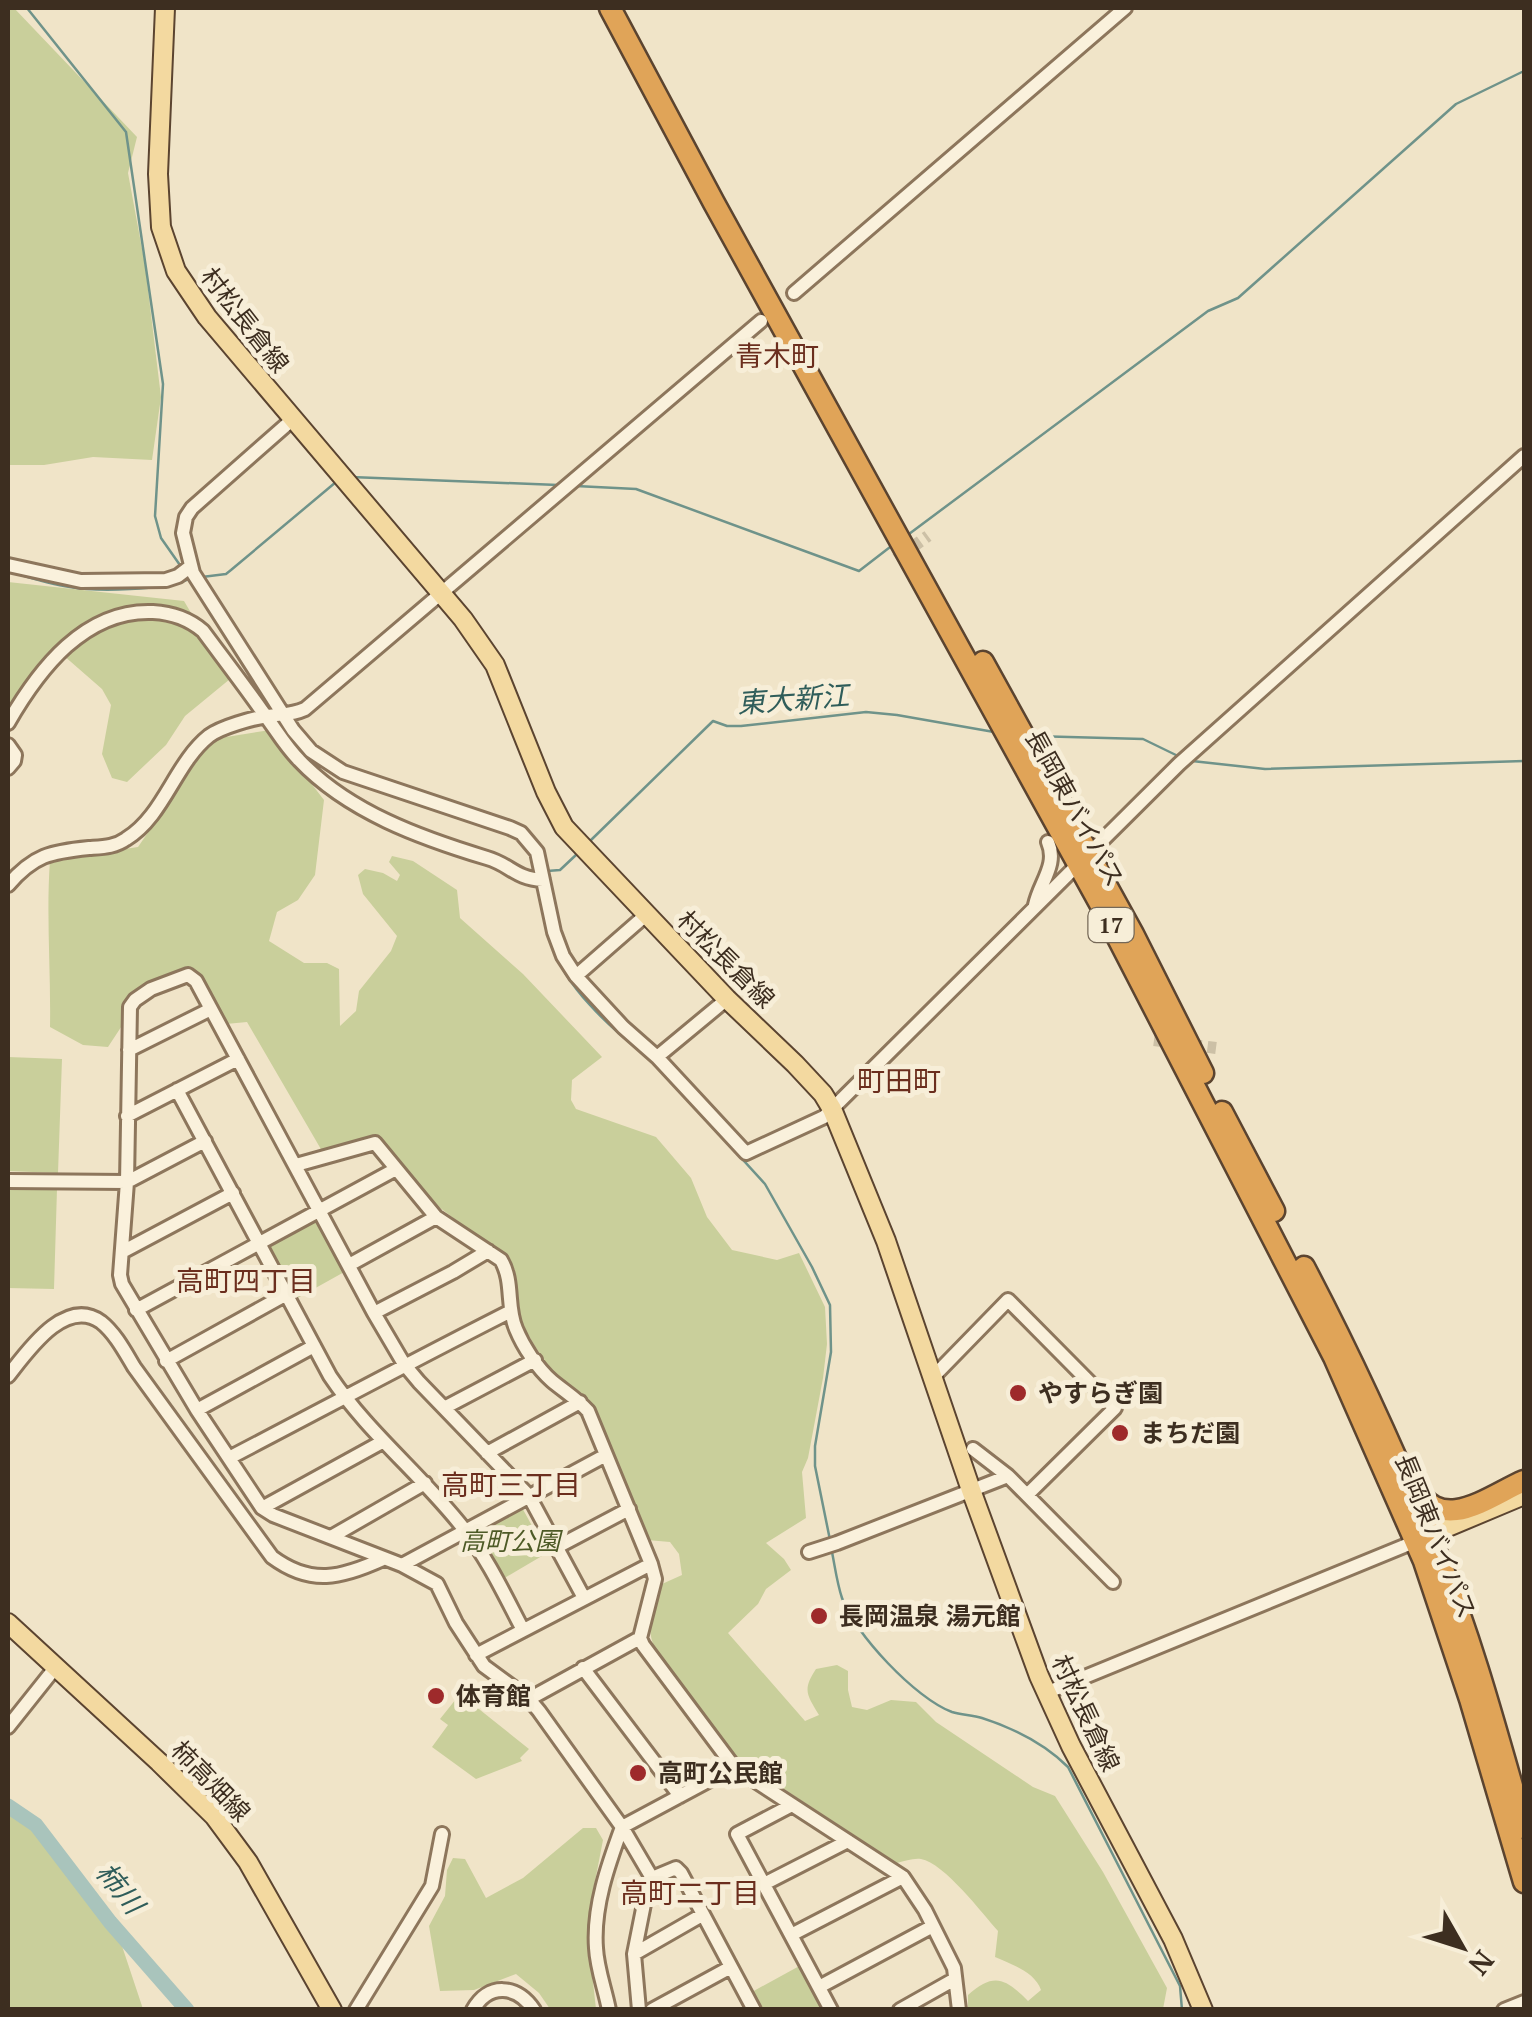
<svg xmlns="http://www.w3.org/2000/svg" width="1532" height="2017" viewBox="0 0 1532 2017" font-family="'PT Serif','Noto Sans JP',serif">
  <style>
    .green { fill: #c9cf9b }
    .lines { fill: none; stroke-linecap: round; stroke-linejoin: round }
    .stream { stroke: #6f938a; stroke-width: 2.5 }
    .river { stroke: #a9c4bc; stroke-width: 15 }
    .minor-tunnel { stroke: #ccc0a6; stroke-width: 12; stroke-dasharray: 12 6; stroke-linecap: butt }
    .minor-casing { stroke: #8d765c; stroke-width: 18 }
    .major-casing { stroke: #5b4430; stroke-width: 22 }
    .highway-casing { stroke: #5b4430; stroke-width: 25 }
    .minor { stroke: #faf1dc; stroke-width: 12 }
    .major { stroke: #f3d9a0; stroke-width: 18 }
    .highway { stroke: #e0a458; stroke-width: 20 }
    .poi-dot { fill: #9e2a2b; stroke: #f7eed8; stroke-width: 4 }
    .labels { text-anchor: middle; stroke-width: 10; stroke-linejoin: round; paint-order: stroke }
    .shield { fill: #f7eed8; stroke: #756857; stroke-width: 2.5 }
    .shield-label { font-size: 22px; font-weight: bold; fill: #3d2e20 }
    .street-label { font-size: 25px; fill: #3d2e20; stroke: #f7eed8 }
    .poi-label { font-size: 25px; font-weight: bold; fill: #3d2e20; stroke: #f7eed8; text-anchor: start }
    .park-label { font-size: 25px; font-style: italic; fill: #4d5a26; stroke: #f7eed8 }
    .neighbourhood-label { font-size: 28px; fill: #6b2e1e; stroke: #f7eed8 }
    .water-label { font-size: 28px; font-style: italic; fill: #2f5d5a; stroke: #f7eed8 }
  </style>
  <rect width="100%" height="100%" fill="#f0e4c8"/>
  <path class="green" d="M8,8h6l123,129 -9,36 17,92 16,132 -9,63 -59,-3 -49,8h-36z
    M8,582l176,19 46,78 -45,37 -19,29 -39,37 -15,-4 -10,-24 9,-49 -9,-16 -47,-41 -47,62z
    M270,730l54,70 -9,75 -17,25 -21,12 -8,29 35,22h23l12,6 1,57 16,-15 3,-20 32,-40 6,-15 -34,-42 -5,-19 7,-6 18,4 14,8 3,-6 -11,-13 3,-6 21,5 44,29 3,28 63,56 79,83 -30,23 -1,20 5,9 80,28 35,41 16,39 25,33 45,10 22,-7 26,54 2,37 -4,34 -15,80 -6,14 4,46 -40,25 18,16 7,11 -25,19 -8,15 -30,29 77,88 14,-6c-12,-20 -17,-25 -3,-46l21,-4 11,6v19l4,17 15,3 24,-10 25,2 20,20 97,65 22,9 48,76 64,116 -4,21h-195v-14c26,-23 37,-17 60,6l13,-11c-6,-18 -30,-26 -46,-33l3,-26c-16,-18 -54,-68 -77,-72 -8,-1 -16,2 -24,4l-162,-106 -78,-105c-14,-24 -3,-43 5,-68l20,-9 -3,-21 -9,-12 -23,-2 -53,-129 -42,-37 -31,-51 -6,-53 -10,-12 -66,-51 -58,-67 -8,-3 -51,14 -75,-129 -21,2 -22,-44 -12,-8 -46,17 -38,58 -25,-2 -33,-18c1,-56 -4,-111 0,-167l88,-13 66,-96 16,-13z
    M8,1057l54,2 -4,114 -50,-2z
    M8,1188l49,1 -3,100 -46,-1z
    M317,1218l29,53 -52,29 -27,-56z
    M520,1504l27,49 -46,27 -29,-50z
    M460,1694l69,55 -9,9 2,3 -46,18 -44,-32 16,-22 -8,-6z
    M8,1810l26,19 86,111 23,69h-135z
    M583,1828h13l7,12 -12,62 -3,35 8,72h-46l-11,-16 -23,-19 -42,16 -34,1 -11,-65 16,-30 2,-26 6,-12 12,1 21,39 37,-20z
    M803,1964l24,45h-69l-8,-16z"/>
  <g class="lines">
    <path class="stream" d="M27,8l99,124 37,252 -8,132 6,22 21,30
      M351,477l207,8
      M576,486l60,3 223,82 35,-27
      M909,534l299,-223 30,-13 218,-194 68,-33
      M8,571c20,6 41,13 62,16 30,5 91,3 119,-8
      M186,575l45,69
      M202,577l24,-3 5,-4 105,-88
      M1032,736l111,3 37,18
      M1192,761l73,8 259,-8
      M590,841l123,-120 14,5h14l125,-14 31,3 97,17
      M547,871l13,-1 17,-16
      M552,945c13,41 57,82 90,107
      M703,1116l62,68 47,83 18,38 1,47 -16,94v20l15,74
      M832,1552c3,15 5,31 10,46 12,35 74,101 110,114 10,3 20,3 30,6 31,10 63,26 86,49l112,219 2,24"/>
    <path class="river" d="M8,1806l28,19 74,97 77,88"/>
    <path class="minor-tunnel" d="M896,559l32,-23
      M1154,1040l62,8"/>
    <g class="minor-casing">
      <path id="minor" d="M794,293l331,-285
        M293,419l-101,89 -6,9 -3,16 10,40 100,157 18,21 32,21 167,56 11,5 16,19 17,80 9,24 13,20 47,51 34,30 89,96 78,-36 355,-353 345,-308
        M8,565l73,16 85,-1 12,-4 13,-10
        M8,723c31,-54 77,-114 145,-111 19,1 36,7 50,19 20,27 40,53 59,80 13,17 23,35 37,49 49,52 122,78 188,98 24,7 27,20 56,22
        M8,745l7,10 -1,6 -6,7
        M8,885c26,-30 42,-33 81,-37 14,-1 26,-1 37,-9 38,-23 49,-76 83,-103 12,-9 44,-18 59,-20 14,-2 24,-1 37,-7l456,-388
        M1035,905c5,-23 23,-40 13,-63
        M576,976l71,-62
        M129,1050l82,-41
        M657,1057l70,-58
        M177,1090l153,286c38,57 92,99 134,153 24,30 41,67 59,101
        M127,1116l111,-57
        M296,1165l79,-22 61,74 65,43c13,22 5,46 15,69 7,17 21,39 36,52 12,10 25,18 36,30l63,153 4,15 -15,59 3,7 91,122 169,110 22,33 29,58 5,42
        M8,1181l119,1 78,-41
        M122,1252l111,-59
        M349,1265l87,-48
        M136,1310l260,-141
        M374,1313l79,-41 35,-21
        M166,1361l119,-66
        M8,1376c19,-24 57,-80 93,-54 14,11 24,30 33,45l138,190c39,29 69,21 111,2
        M932,1378l76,-78 107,108 -88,87
        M444,1408l91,-48
        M197,1410l117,-64
        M973,1449l35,27
        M487,1453l93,-51
        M229,1458c94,-49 187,-99 282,-147
        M262,1508l120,-66
        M331,1537l94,-54
        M557,1547l72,-38
        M809,1552l28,-9 171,-67 105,106
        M402,1565l204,-110
        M584,1598l-55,-102 -110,-114 -15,-18 -30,-51 -178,-332 -8,-6 -37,14 -16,11 -5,7 -3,175 -7,93 2,9 75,126 65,98 11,7 129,50 35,19 19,39 28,43 45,33 10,12 83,116c-14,38 -29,80 -26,121 1,21 9,41 13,62
        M476,1655l175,-91
        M583,1668l97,128
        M1048,1692l366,-150
        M529,1699l111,-61
        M8,1727l47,-59
        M792,1805l-55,29 94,176
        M652,1878l-30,-51 112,-60
        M764,1884l84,-43
        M791,1935l112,-58
        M634,1954l68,-39
        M819,1987l114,-61
        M356,2010l76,-124 10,-52
        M473,2010c16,-28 44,-25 61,0
        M639,2010l-5,-56 13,-65 5,-11 24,-10 5,5 73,137
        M652,2010l79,-43
        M900,2010l55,-31
        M1504,2010l20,-8"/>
    </g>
    <g class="major-casing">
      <path id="major" d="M165,8l-7,166 3,53 15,44 31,46 256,302 32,46 51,127 18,35 163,172 68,65 28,30 9,15 54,132 85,249 68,186 32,70 102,193 30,71
        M1419,1539l105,-44
        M8,1623l151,139 55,54 34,46 84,148"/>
    </g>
    <g class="highway-casing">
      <path id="highway" d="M610,8l104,195 390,708 230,446 90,204 46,138 54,183
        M983,662l150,272 70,139
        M1222,1112l52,99
        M1304,1267c50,95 94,192 135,292 35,87 59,179 85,269
        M1416,1488c27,47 73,8 108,-7"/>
    </g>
    <use href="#minor" class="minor"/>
    <use href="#major" class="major"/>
    <use href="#highway" class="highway"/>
  </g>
  <g class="poi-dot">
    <circle cx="1018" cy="1393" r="10"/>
    <circle cx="1120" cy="1433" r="10"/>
    <circle cx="819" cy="1616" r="10"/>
    <circle cx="436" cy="1696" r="10"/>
    <circle cx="638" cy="1773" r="10"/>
  </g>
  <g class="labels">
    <rect class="shield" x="1088.5" y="908" width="45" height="34" rx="8"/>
    <g class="shield-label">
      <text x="1111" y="933">17</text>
    </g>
    <g class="street-label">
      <text transform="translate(245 320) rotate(52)" y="9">村松長倉線</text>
      <text transform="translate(1075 808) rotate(61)" y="9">長岡東バイパス</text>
      <text transform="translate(726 959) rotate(45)" y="9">村松長倉線</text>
      <text transform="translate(1436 1536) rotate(68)" y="9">長岡東バイパス</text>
      <text transform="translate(1086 1713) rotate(65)" y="9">村松長倉線</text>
      <text transform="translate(211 1781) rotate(46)" y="9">柿高畑線</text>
    </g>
    <g class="poi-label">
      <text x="1038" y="1402">やすらぎ園</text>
      <text x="1140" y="1442">まちだ園</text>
      <text x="839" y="1625">長岡温泉 湯元館</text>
      <text x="456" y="1705">体育館</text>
      <text x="658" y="1782">高町公民館</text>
    </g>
    <g class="park-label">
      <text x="510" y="1550">高町公園</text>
    </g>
    <g class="neighbourhood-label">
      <text x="777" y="366">青木町</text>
      <text x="899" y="1091">町田町</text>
      <text x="246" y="1291">高町四丁目</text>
      <text x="511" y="1495">高町三丁目</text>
      <text x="690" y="1903">高町二丁目</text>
    </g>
    <g class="water-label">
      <text transform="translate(793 699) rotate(-4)" y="10">東大新江</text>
      <text transform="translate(120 1888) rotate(51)" y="10">柿川</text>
    </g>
  </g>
  <rect width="1532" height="2017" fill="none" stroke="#3d2e20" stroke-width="20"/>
  <g transform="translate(1462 1947) rotate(129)" stroke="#f7eed8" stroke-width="8" paint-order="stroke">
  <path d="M0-8L18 38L0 25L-18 38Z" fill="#3d2e20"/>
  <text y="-15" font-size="28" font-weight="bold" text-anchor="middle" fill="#3d2e20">N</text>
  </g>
</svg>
